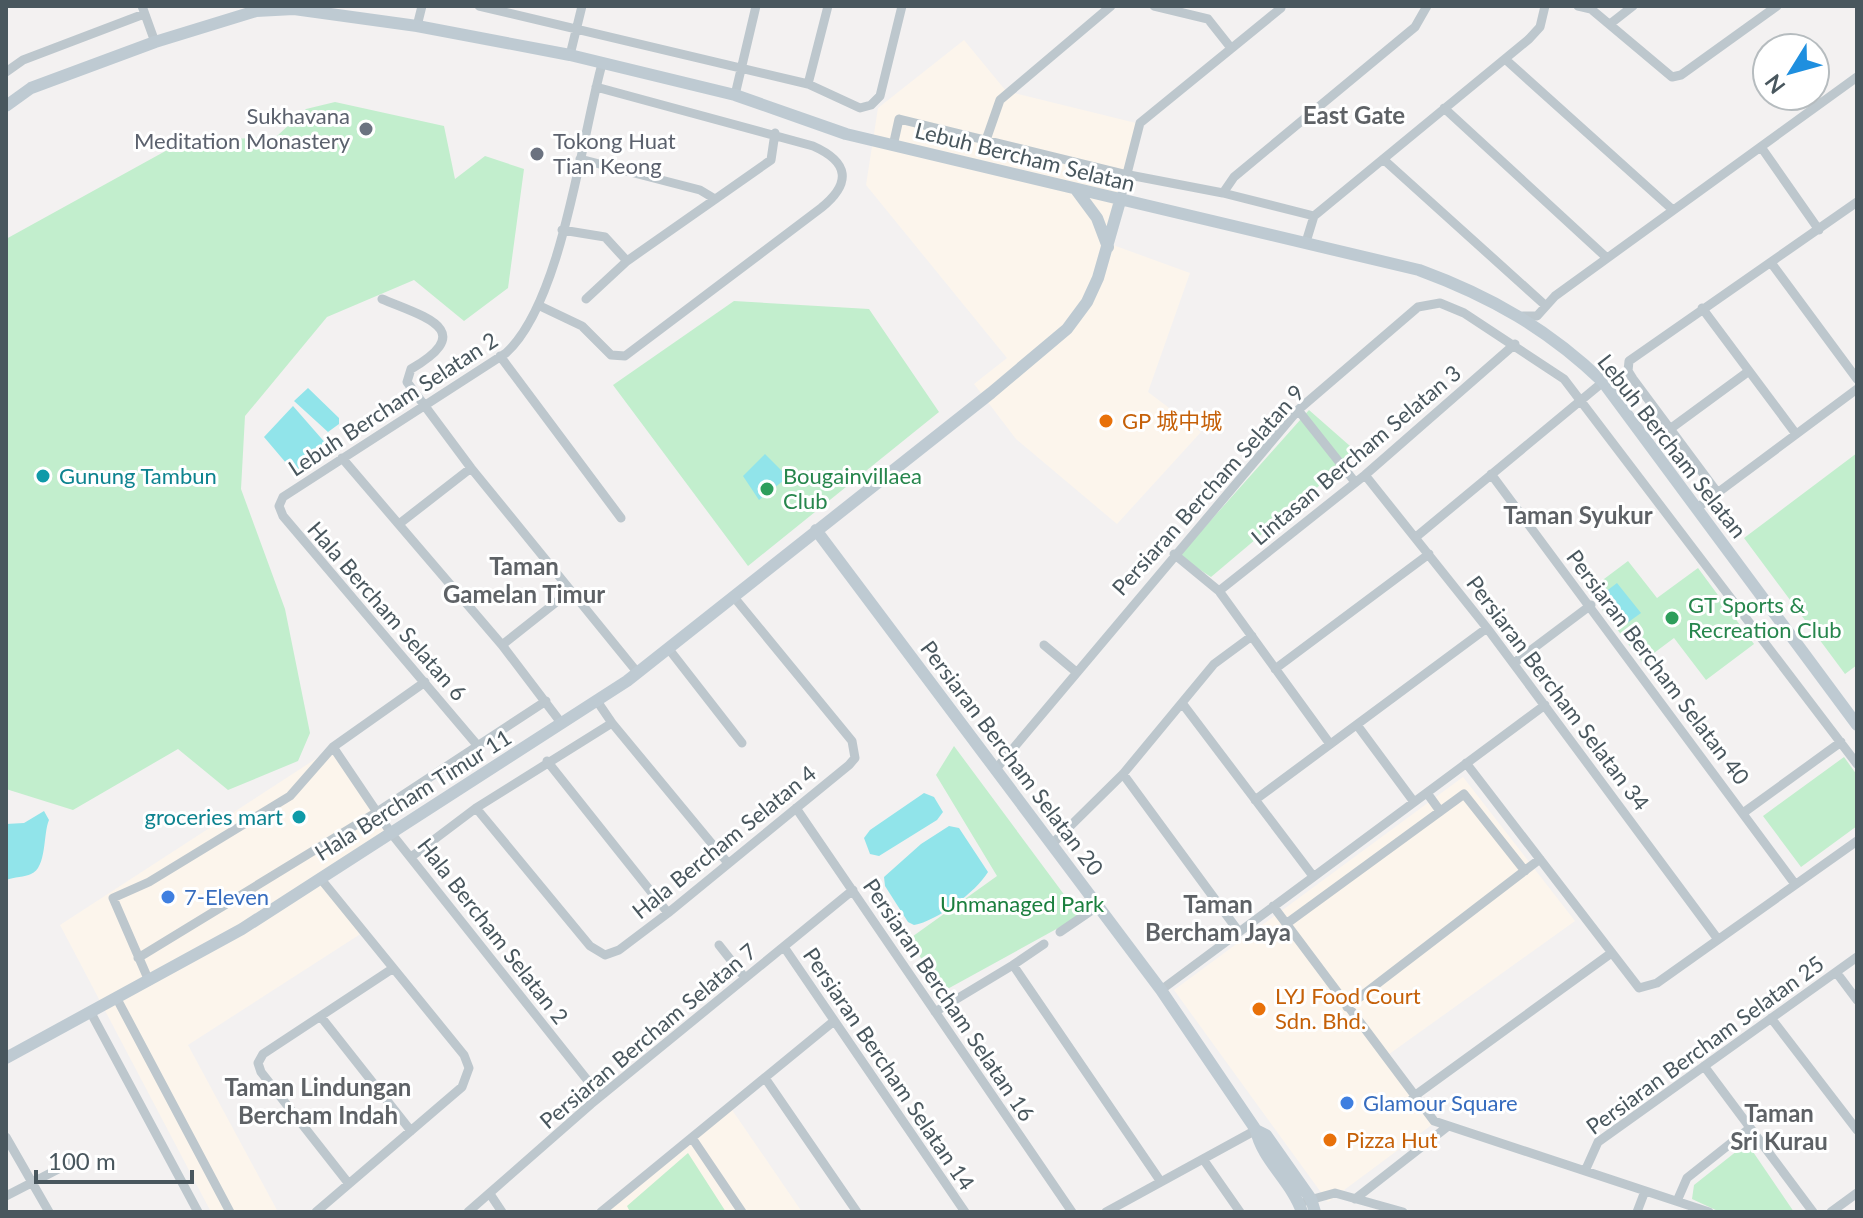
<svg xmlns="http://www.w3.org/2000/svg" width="1863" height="1218" viewBox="0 0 1863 1218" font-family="Lato,'Noto Sans SC',sans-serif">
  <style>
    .commercial { fill: #fcf5ec }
    .green { fill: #c2eecd }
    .water { fill: #91e4ea }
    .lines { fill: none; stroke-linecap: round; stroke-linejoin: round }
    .street { stroke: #bdc7cd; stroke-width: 9 }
    .secondary { stroke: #becad2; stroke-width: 12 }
    .worship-dot { fill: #6b7280; stroke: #fff; stroke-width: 3 }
    .food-dot { fill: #e8710a; stroke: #fff; stroke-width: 3 }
    .culture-dot { fill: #0f9aa8; stroke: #fff; stroke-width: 3 }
    .leisure-dot { fill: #2e9e5b; stroke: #fff; stroke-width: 3 }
    .shop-dot { fill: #3f7fe0; stroke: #fff; stroke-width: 3 }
    .labels { text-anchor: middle; stroke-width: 6; stroke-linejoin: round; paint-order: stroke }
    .worship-label { font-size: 22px; fill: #5b616d; stroke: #fff; text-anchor: end }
    .street-label { font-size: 22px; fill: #49575e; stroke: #fff }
    .food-label { font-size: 22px; fill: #c56008; stroke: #fff; text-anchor: start }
    .culture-label { font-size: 22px; fill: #0d838f; stroke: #fff; text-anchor: start }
    .leisure-label { font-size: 22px; fill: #27864d; stroke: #fff; text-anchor: start }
    .shop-label { font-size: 22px; fill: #366cbe; stroke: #fff; text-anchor: start }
    .park-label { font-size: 22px; fill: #1b7f3e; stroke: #fff }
    .neighbourhood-label { font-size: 24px; font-weight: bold; fill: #5e6266; stroke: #fff }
  </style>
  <rect width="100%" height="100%" fill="#f3f1f1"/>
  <path class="commercial" d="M964,40l42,51 130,32 -23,122 77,28 -42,119 53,40 -84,92 -101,-85 -42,-55 33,-26 -141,-173 12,-77z
    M331,749l59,83 -70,46 42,55 -174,112 90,167h-67l-151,-287z
    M1463,777l112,144 -190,136 48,67 -105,78 -154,-212z
    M728,1104l74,108h-204z"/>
  <path class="green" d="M335,102l109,24 11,53 30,-23 39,13 -16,119 -44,33 -50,-41 -87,37 -82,99 -4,73 44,120 25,124 -12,28 -70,29 -50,-41 -105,61 -67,-21v-550l174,-96 97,-7 29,-27z
    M734,301l135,8 70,103 -191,154 -135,-181z
    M1309,410l49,43 -147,124 -32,-21z
    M1857,453v212l-12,9 -101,-136z
    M1628,561l29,37 41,-30 56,76 -48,36 -32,-42 -32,24 -54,-71z
    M954,746l126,170 -138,76 -33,-53 88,-63 -61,-101z
    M1844,757l13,18v51l-56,41 -38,-51z
    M1747,1143l47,69h-74l-28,-13 2,-14z
    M688,1153l38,59h-96l-3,-6z"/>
  <path class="water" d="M308,388l31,30v6l-11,8 -34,-31z
    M293,406l35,40 -30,23 -6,1 -28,-33z
    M765,454l23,23 -29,23 -16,-24z
    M1617,583l24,30 -18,13 -23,-30z
    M924,793l10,4 9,15 -6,8 -58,36 -9,-2 -6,-16 6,-8z
    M44,811l5,9c-6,13 -2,48 -18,54 -6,3 -17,3 -25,6v-56l18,-1z
    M949,826l10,2 29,44c-12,20 -51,49 -74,53l-6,-3 -23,-36 -1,-9 37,-33z"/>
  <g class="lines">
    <path class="street" d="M142,6l13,36
      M479,6l329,78 52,24 11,-3 9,-9 22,-90
      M1154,6l54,13 23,29
      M1578,6l13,3 81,68 9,-2 96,-69
      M1610,24l23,-18
      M417,26l5,-20
      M570,55l12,-49
      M1505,59l168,151
      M6,72l17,-12 121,-46
      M808,84l20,-78
      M735,95l21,-89
      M1444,108l163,150
      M986,140l14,-40 111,-94
      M893,146l6,-27 225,55 99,19
      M1761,147l58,83
      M580,159l120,31 15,9
      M1383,159l163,147
      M1120,201l20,-78 141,-115
      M1314,216l-91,-23 11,-16 181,-150 12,-21
      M562,230l43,7 22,24
      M1306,242l8,-26 215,-177 11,-12 5,-21
      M1772,264l85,115
      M382,299c43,18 96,31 29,70l-4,13 64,86 166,204
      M586,299l41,-38 144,-101 4,-27
      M540,306l42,20 29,29 14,1 196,-148c31,-25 28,-46 -8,-62l-217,-59
      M1702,308l94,126
      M1523,316h14l18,-20 302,-219
      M500,356l121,162
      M1298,410l57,72
      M1670,429l79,-58
      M342,458l160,187 60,79
      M1491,474l304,410
      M1365,475l122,153 230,310
      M1717,492l-84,-113 -5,-8 1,-10 228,-159
      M1697,508l160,-119
      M399,524l72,-56
      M1416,537l187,-155
      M1174,554l45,37 111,153
      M1219,591l146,-116 150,-131
      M502,645l67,-53
      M1044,645l31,26
      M668,648l74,95
      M1514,663l77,-58
      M1275,669l154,-115
      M597,701l15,22
      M1182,703l131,173
      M1357,725l57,77
      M478,746l-195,-230 -4,-10 4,-9 223,-144c56,-51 75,-213 96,-289
      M333,747l58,86 209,263
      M547,761l121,152
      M1466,763l173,225 18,-5 200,-142
      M995,770l303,-360 120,-103 22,-4 24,10 100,66 293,385
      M1123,774l116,158
      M1427,793l13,18
      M1255,800l232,-172
      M476,808l114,138 15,9 14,-5 49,-37 181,-148 6,-7 -3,-17 -119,-145
      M796,808l276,404
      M1743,813l98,-71
      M1052,844l71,-70 91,-110 38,-28
      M411,857l65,-49 136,-85 115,139
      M1273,906l161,215 275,91
      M1286,924l178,-130 61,77
      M1060,932l38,-26
      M719,945l26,33
      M784,947l181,265
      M138,958l239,-146 169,-111
      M1013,965l31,-21
      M1836,972l21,28
      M149,981l-36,-83 36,-16 141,-86 43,-49 92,-65
      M1161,990l384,-285
      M117,999l113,213
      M1347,1007l193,-148
      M935,1012l78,-47 148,217
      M91,1013l107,199
      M321,1017l90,114
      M1771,1018l86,112
      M1704,1066l109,146
      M765,1078l92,134
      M1413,1097l197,-143
      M6,1137l43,75
      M692,1138l50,74
      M1203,1159l37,53
      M1585,1171l13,-29 259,-185
      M349,1184l-88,-112 -3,-9 5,-9 129,-85
      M490,1194l12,18
      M6,1196l64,-33
      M1355,1199l92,-72
      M1306,1201l29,-8 68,19
      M1677,1201l10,-23 63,-50
      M316,1212l146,-125 7,-19 -5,-13 -144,-177
      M468,1212l123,-108 262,-214
      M601,1212l233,-191
      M1106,1212l150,-82
      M1637,1212l8,-21
      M1831,1212l26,-19"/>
    <path class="secondary" d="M6,106l25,-18 124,-46 101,-31 38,-2 123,17 153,29 165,40 111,39 573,136c71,26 129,59 184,112l254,343
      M1077,191l20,27 11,29
      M816,530l345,460 95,140c6,30 36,52 46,82
      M6,1058l236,-129 385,-248 364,-288 76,-64 20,-27 11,-24 22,-77
      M1256,1130l10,5 45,64 4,13"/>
  </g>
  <g class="worship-dot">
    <circle cx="366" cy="129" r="8"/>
    <circle cx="537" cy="154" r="8"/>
  </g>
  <g class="food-dot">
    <circle cx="1106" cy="421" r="8"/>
    <circle cx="1259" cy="1009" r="8"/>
    <circle cx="1330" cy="1140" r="8"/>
  </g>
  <g class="culture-dot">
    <circle cx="43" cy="476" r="8"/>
    <circle cx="299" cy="817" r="8"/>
  </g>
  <g class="leisure-dot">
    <circle cx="767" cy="489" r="8"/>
    <circle cx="1672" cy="618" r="8"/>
  </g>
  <g class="shop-dot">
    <circle cx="168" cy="897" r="8"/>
    <circle cx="1347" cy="1103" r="8"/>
  </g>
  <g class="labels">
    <g class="worship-label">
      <text x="350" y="124">Sukhavana<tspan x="350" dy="25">Meditation Monastery</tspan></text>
      <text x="553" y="149" text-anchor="start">Tokong Huat<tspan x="553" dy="25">Tian Keong</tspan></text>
    </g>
    <g class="street-label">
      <text transform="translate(1025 157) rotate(14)" y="8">Lebuh Bercham Selatan</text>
      <text transform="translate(393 404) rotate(-33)" y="8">Lebuh Bercham Selatan 2</text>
      <text transform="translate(1672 446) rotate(52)" y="8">Lebuh Bercham Selatan</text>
      <text transform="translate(1356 455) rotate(-40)" y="8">Lintasan Bercham Selatan 3</text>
      <text transform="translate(1208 490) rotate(-48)" y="8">Persiaran Bercham Selatan 9</text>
      <text transform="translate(387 611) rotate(49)" y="8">Hala Bercham Selatan 6</text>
      <text transform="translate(1658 667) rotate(53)" y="8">Persiaran Bercham Selatan 40</text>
      <text transform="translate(1558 693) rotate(53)" y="8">Persiaran Bercham Selatan 34</text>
      <text transform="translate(1012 758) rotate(53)" y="8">Persiaran Bercham Selatan 20</text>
      <text transform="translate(413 795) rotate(-32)" y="8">Hala Bercham Timur 11</text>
      <text transform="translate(724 842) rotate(-39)" y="8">Hala Bercham Selatan 4</text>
      <text transform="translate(493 931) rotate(52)" y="8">Hala Bercham Selatan 2</text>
      <text transform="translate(949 1000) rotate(56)" y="8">Persiaran Bercham Selatan 16</text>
      <text transform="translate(648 1036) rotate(-40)" y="8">Persiaran Bercham Selatan 7</text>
      <text transform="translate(1705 1045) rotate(-36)" y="8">Persiaran Bercham Selatan 25</text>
      <text transform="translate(889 1069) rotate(56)" y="8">Persiaran Bercham Selatan 14</text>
    </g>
    <g class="food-label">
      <text x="1122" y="429">GP 城中城</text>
      <text x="1275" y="1004">LYJ Food Court<tspan x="1275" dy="25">Sdn. Bhd.</tspan></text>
      <text x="1346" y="1148">Pizza Hut</text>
    </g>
    <g class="culture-label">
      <text x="59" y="484">Gunung Tambun</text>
      <text x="283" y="825" text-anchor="end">groceries mart</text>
    </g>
    <g class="leisure-label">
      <text x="783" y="484">Bougainvillaea<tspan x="783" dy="25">Club</tspan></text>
      <text x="1688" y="613">GT Sports &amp;<tspan x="1688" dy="25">Recreation Club</tspan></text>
    </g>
    <g class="shop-label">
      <text x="184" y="905">7-Eleven</text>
      <text x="1363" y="1111">Glamour Square</text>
    </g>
    <g class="park-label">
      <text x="1022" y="912">Unmanaged Park</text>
    </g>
    <g class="neighbourhood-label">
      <text x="1354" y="124">East Gate</text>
      <text x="1578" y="524">Taman Syukur</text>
      <text x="524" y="575">Taman<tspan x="524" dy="28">Gamelan Timur</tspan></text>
      <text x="1218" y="913">Taman<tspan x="1218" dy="28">Bercham Jaya</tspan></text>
      <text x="318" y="1096">Taman Lindungan<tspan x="318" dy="28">Bercham Indah</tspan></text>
      <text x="1779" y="1122">Taman<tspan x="1779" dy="28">Sri Kurau</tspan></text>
    </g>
  </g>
  <rect width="1863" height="1218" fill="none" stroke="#49575e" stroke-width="16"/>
  <g transform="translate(1791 72) rotate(233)"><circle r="38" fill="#ffffff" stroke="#b6bcbf" stroke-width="2"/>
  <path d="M0-6L14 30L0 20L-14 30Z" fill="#1f8fdf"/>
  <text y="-12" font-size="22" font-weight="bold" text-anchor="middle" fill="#49575e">N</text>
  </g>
  <path d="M36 1170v12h156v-12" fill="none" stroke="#49575e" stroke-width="4"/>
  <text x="48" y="1170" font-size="24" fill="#49575e" stroke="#ffffff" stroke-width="6" paint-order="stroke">100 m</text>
</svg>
